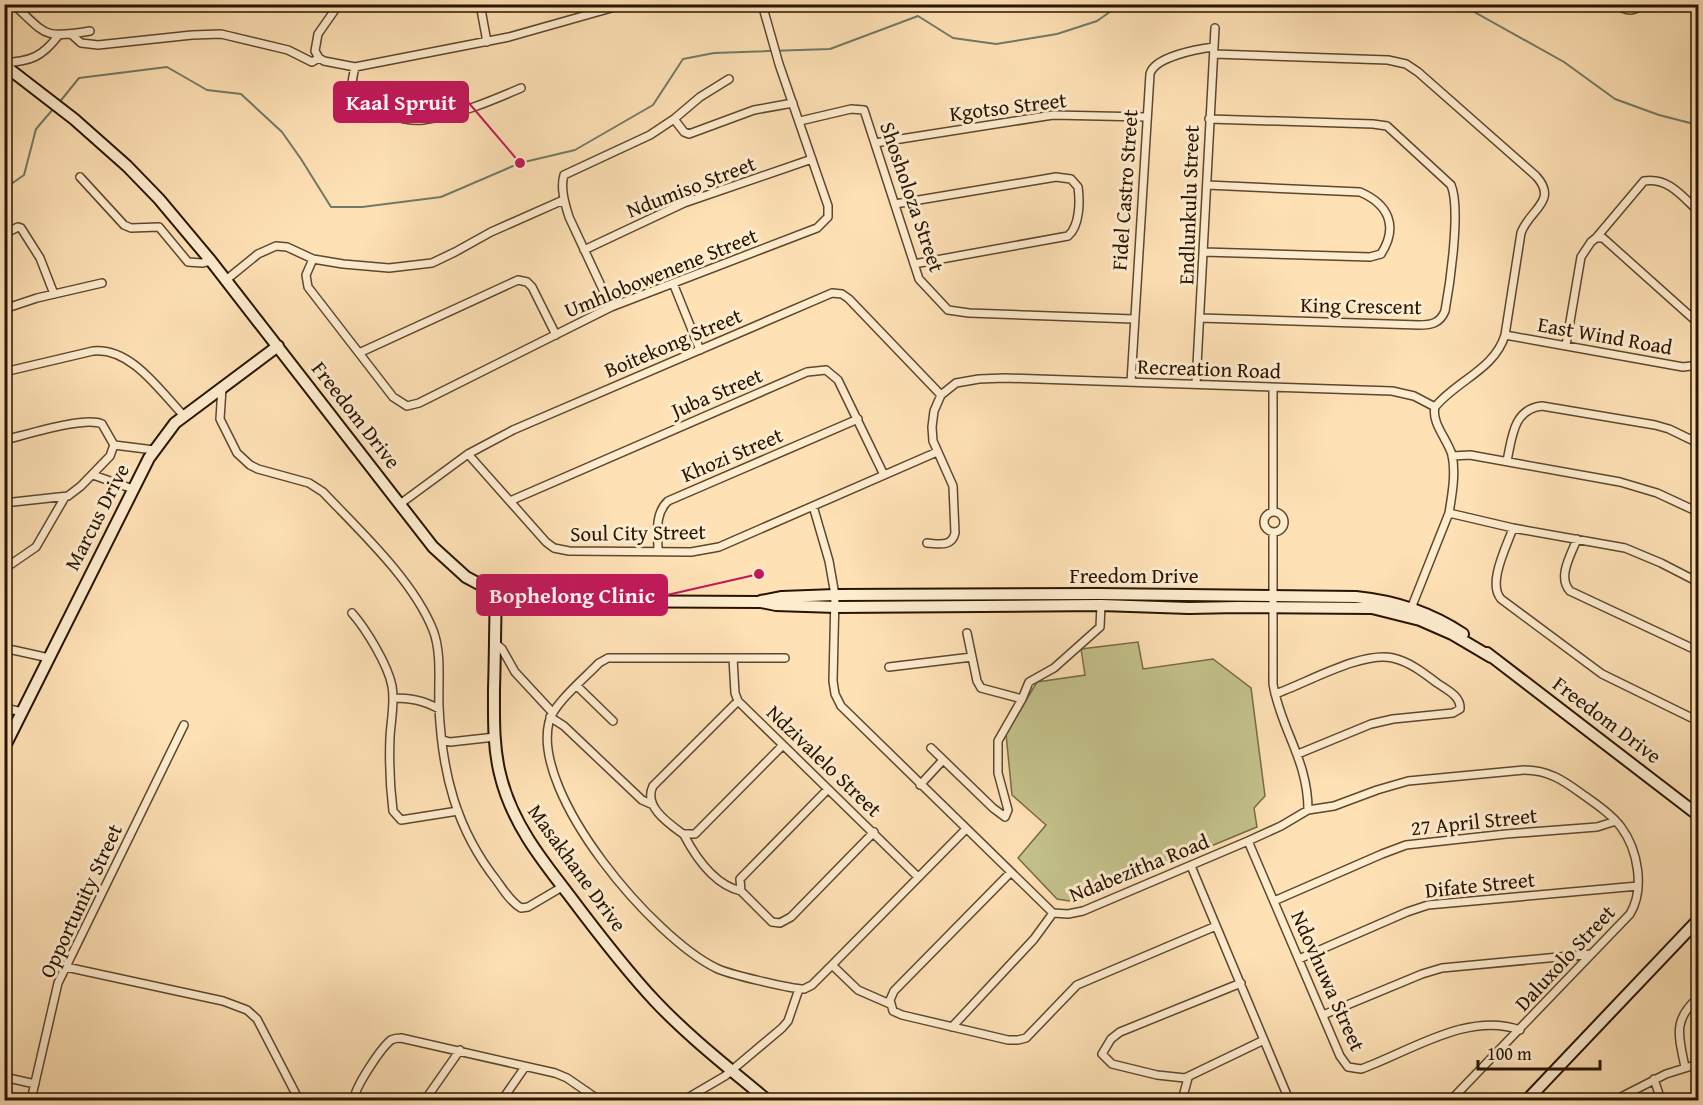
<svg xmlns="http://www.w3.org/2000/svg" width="1703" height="1105" viewBox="0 0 1703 1105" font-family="'Gentium Book Plus',serif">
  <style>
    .green { fill: #c4c28b; stroke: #766b46; stroke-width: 1.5 }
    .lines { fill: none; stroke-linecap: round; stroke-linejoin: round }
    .stream { stroke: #707a66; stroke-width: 2 }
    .street-casing { stroke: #5d472d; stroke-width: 10 }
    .secondary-casing { stroke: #271400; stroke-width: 14 }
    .street { stroke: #feeccf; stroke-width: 7 }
    .secondary { stroke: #feeccf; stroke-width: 10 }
    .labels { text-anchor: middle; stroke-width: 6; stroke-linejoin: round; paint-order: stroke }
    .street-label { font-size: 21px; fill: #271400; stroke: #feeccf }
    .leader { fill: none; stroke: #c2185b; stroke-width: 2 }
    .callout-dot { fill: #c2185b; stroke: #feeccf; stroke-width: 2 }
    .callout { fill: #c2185b; stroke: #c2185b; stroke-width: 2 }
    .callout-label { font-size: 22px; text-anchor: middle; font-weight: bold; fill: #fff }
  </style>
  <rect width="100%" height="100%" fill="#fee1b5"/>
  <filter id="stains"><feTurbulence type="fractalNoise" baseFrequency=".00333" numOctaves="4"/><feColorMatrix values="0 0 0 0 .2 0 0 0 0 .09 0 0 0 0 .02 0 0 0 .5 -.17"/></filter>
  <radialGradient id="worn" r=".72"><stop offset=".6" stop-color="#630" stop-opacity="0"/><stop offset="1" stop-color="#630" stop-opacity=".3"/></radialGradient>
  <path class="green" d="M1138,642l5,27 70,-10 38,29 14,108 -11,12 3,19 -181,75 -19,-3 -39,-41 28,-33 -34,-30 -6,-61 31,-52 48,-7 -4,-26z"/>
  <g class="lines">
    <path class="stream" d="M1460,4l104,58 51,37 44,16 39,10
      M58,104l21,-26 88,-11 40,23 34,4 41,38 19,27 30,48h31l79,-10 79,-34 55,-13 78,-45 30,-46 31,-6 116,-4 88,-33 35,22 43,6 61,-10 40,-13 24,-17
      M4,189l20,-14 12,-46 18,-21"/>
    <g class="street-casing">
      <path id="street" d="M13,4c34,31 29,35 77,27
        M339,4l-21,30 -3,17 4,7 5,3 31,6 154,-30 106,-30
        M480,4l7,38
        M1617,4c9,8 17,8 26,0
        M71,34l10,9 17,2 94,-10 29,-1 67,16 24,12 7,-4
        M1214,54l174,6 18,4 12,8 118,104c23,25 -7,34 -15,57l-16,102c-10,34 -49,46 -70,72
        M4,63c27,-2 38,-6 54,-27
        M355,67c-2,9 -5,20 -1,28 9,15 53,27 69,25 32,-4 68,-19 98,-32
        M674,119l10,13 5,2 65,-24 39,-7
        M800,121l51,-12 13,1 55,169 29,31 21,3 164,6
        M875,143l178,-28 93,2
        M80,177l44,48 7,3 28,-1 29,35 14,1 9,-2
        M895,204l161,-27 15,2 7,8c2,14 2,39 -10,49l-154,28
        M4,234l14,-7 3,1 19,30 14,36
        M1596,238l48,-57c24,-4 38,15 54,30
        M584,250l100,-47 128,-44
        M1203,252l167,5 11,-3c18,-28 7,-50 -21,-62l-153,-7
        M313,259l-7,16 2,12 85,110 14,9 12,-3 192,-96 206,-79 11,-11v-11l-49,-142 -17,-60
        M226,280l32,-26 18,-8 11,1 26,12 30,5 46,4 43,-5 23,-11 36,-20 70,-31 4,3
        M673,283l27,67
        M611,307l-42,-90c-4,-13 -9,-29 -5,-42l86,-40 24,-16 26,-22 29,-18
        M4,309l33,-11 65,-15
        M1200,318l219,7c13,0 21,-2 26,-14 5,-27 16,-103 6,-126l-64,-59 -14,-2 -164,-5
        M1505,335l178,32 15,-2
        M1566,345l15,-88 10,-15 5,-4h7l95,85
        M359,353l159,-73 9,2 5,5 24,48
        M4,372l89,-21c38,-4 67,40 91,65
        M1131,382l19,-308c4,-17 47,-25 64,-27
        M1196,384l19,-356
        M222,388l-2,31 17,34 13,12 8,4 51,14 14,9c37,39 90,88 110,138 9,23 5,53 6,77 3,66 17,122 58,174 7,10 14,21 24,27l7,-1 34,-20
        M4,440c22,-5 80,-24 98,-16l12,21 -4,11 -29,30 -13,10 -64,7
        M114,445l40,5
        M468,454l78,88 8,6 15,3 122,1 28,-5 218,-95
        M1452,456l18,-1 150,27 37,11 41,19
        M1507,461c5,-23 6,-52 35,-55l113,19 14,4 29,14
        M93,475l40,14
        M510,501l297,-129 19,-2 12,10 46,95
        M400,504l68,-50 45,-24 319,-137 10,1 7,5 92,96
        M813,506l16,55 6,34 -2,86 2,13 6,12 212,207 15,1 15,-3 165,-70 33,-15 27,-16 26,-4 43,-16 31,-9 116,-11c24,0 39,10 58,24 14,10 29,20 39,33 17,23 24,62 9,87l-179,186
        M1273,511v-123
        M1264 522a10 10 0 1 1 20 0a10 10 0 1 1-20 0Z
        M1449,513l64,15 112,20 36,15 37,19
        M1513,528c-6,18 -26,55 -12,71l101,75 96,47
        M1273,532v152c8,46 35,76 35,126
        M1577,539c-6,16 -20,38 -7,52l128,60
        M927,543c12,1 25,4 28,-10l-2,-47 -20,-45 -1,-14 2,-16 7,-16 15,-12 23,-4 26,-1 387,13 22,5 21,11
        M658,551c0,-17 -4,-37 10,-50l190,-82
        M4,569l32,-22 29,-50
        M1410,611l39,-98c3,-18 7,-40 3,-58 -4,-15 -21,-32 -17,-48
        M352,613c14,16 36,52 40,73 3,16 -1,34 -2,51 -1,25 0,50 3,74l8,9 57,-9
        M967,633l10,48 4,7 41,11
        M494,642l8,7 13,23 38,41
        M4,648l45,10
        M733,658l2,35 3,8 180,176
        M785,658h-177l-9,5c-13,14 -46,41 -50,59 -18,73 105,216 167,246 11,6 76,21 88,21l8,-4 20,-20 134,-136
        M889,667l83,-10
        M577,686l36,35
        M1275,694c32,-11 86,-43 118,-36 17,4 31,15 44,25 10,7 24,13 23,26l-7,4 -60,6 -22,5 -73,30
        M393,698c17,0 30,2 46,11
        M738,701l-85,85c-10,20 15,37 30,48h12l88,-89
        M4,708l19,4
        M550,717l14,9 78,74 9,4
        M443,740l7,2 45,-5
        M931,748l62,60 12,9 3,-7 -10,-37v-32l24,-42 7,-17 25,-14 46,-41 1,-22
        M920,785l23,-25
        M828,789l-88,90 1,12 31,31 8,1 11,-6 83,-85
        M684,835c12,23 31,50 57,56
        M1248,841l92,215 8,11 13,2c48,-17 107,-58 159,-39
        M1191,866l96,229 4,5
        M1010,873l-116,118 -4,9 3,11 9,4 106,25h10l8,-2 51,-53 139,-59
        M1274,901l108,-47 24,-9 100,-11 91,-7 19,-6
        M1299,959l108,-47 21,-7 210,-19
        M832,965l26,25 32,14
        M66,967l157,34 24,9 10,9 42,81
        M1241,983l-121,49 -9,7 -9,15 10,10 45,11 28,3 79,-38
        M1323,1015l99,-41 20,-6 149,-14
        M952,1027l82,-88 19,-26
        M1685,1067c-6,-30 -13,-47 13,-69
        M4,1077l31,7
        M1654,1079l7,21
        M31,1100l27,-117 126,-258
        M354,1100c0,-12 27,-52 37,-60 4,-2 6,-2 10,-2l154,35 12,5 32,22
        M425,1100l35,-50
        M502,1100l23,-33
        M580,1100l6,-9
        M684,1100l41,-24 57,-48 6,-7 11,-32
        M1182,1100l6,-22
        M1615,1100l51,-26 32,-10"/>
    </g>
    <g class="secondary-casing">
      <path id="secondary" d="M4,65l70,54 53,47 32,33 52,62 222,286 33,30 30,16 27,5 40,3 198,1 15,3 60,2 265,-2 88,3 49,-1 134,1 48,12 32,14 39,23
        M496,593c-1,32 -1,64 -2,96 0,28 -1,57 6,85 11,47 40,84 69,121 27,36 55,73 86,106 34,36 74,67 112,99
        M761,601l21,-4 53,-2 263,-1 258,3c40,4 74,15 107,37
        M1487,653l211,162
        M4,748l145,-290 26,-35 103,-77
        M1527,1100l171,-180"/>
    </g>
    <use href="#street" class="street"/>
    <use href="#secondary" class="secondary"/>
  </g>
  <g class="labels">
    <g class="street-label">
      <text transform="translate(1008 107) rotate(-7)" y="7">Kgotso Street</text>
      <text transform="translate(691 187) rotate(-21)" y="7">Ndumiso Street</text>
      <text transform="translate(1125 190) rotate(-86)" y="7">Fidel Castro Street</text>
      <text transform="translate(912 197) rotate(71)" y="7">Shosholoza Street</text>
      <text transform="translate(1189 205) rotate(-88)" y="7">Endlunkulu Street</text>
      <text transform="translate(661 273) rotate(-22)" y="7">Umhlobowenene Street</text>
      <text transform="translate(1361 306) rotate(1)" y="7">King Crescent</text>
      <text transform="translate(1605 336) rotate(10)" y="7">East Wind Road</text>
      <text transform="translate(673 343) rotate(-23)" y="7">Boitekong Street</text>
      <text transform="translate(1209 369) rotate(2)" y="7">Recreation Road</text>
      <text transform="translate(717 393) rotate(-23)" y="7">Juba Street</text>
      <text transform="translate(356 415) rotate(52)" y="7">Freedom Drive</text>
      <text transform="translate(732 455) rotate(-23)" y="7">Khozi Street</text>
      <text transform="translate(97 517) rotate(-63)" y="7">Marcus Drive</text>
      <text transform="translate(638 533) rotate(-1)" y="7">Soul City Street</text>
      <text x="1134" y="583">Freedom Drive</text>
      <text transform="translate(1607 720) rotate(37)" y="7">Freedom Drive</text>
      <text transform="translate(824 761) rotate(44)" y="7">Ndzivalelo Street</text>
      <text transform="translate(1474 822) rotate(-6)" y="7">27 April Street</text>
      <text transform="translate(577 868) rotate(54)" y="7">Masakhane Drive</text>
      <text transform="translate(1139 868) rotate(-22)" y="7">Ndabezitha Road</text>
      <text transform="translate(1480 885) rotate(-6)" y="7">Difate Street</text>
      <text transform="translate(81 901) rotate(-65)" y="7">Opportunity Street</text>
      <text transform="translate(1565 958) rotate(-47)" y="7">Daluxolo Street</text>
      <text transform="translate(1328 981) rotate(66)" y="7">Ndovhuwa Street</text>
    </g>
  </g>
  <path class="leader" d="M520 163L468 102M759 574L667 595"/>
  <g class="callout-dot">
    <circle cx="520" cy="163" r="6"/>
    <circle cx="759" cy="574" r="6"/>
  </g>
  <g class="callout">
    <rect x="334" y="82" width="134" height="40" rx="6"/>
    <rect x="477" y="575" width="190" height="40" rx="6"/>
  </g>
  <g class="callout-label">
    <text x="401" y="110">Kaal Spruit</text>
    <text x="572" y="603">Bophelong Clinic</text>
  </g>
  <rect width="1703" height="1105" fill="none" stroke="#fee1b5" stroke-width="24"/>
  <rect x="6" y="6" width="1691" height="1093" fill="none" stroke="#271400" stroke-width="3"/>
  <rect x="12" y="12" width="1679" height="1081" fill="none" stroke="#271400" stroke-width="1.5"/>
  <path d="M1478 1060v9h122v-9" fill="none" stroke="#271400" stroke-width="3"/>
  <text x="1487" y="1060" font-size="18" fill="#271400" stroke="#feeccf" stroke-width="4.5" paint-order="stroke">100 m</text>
  <rect width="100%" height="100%" filter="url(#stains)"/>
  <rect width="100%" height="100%" fill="url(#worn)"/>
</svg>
